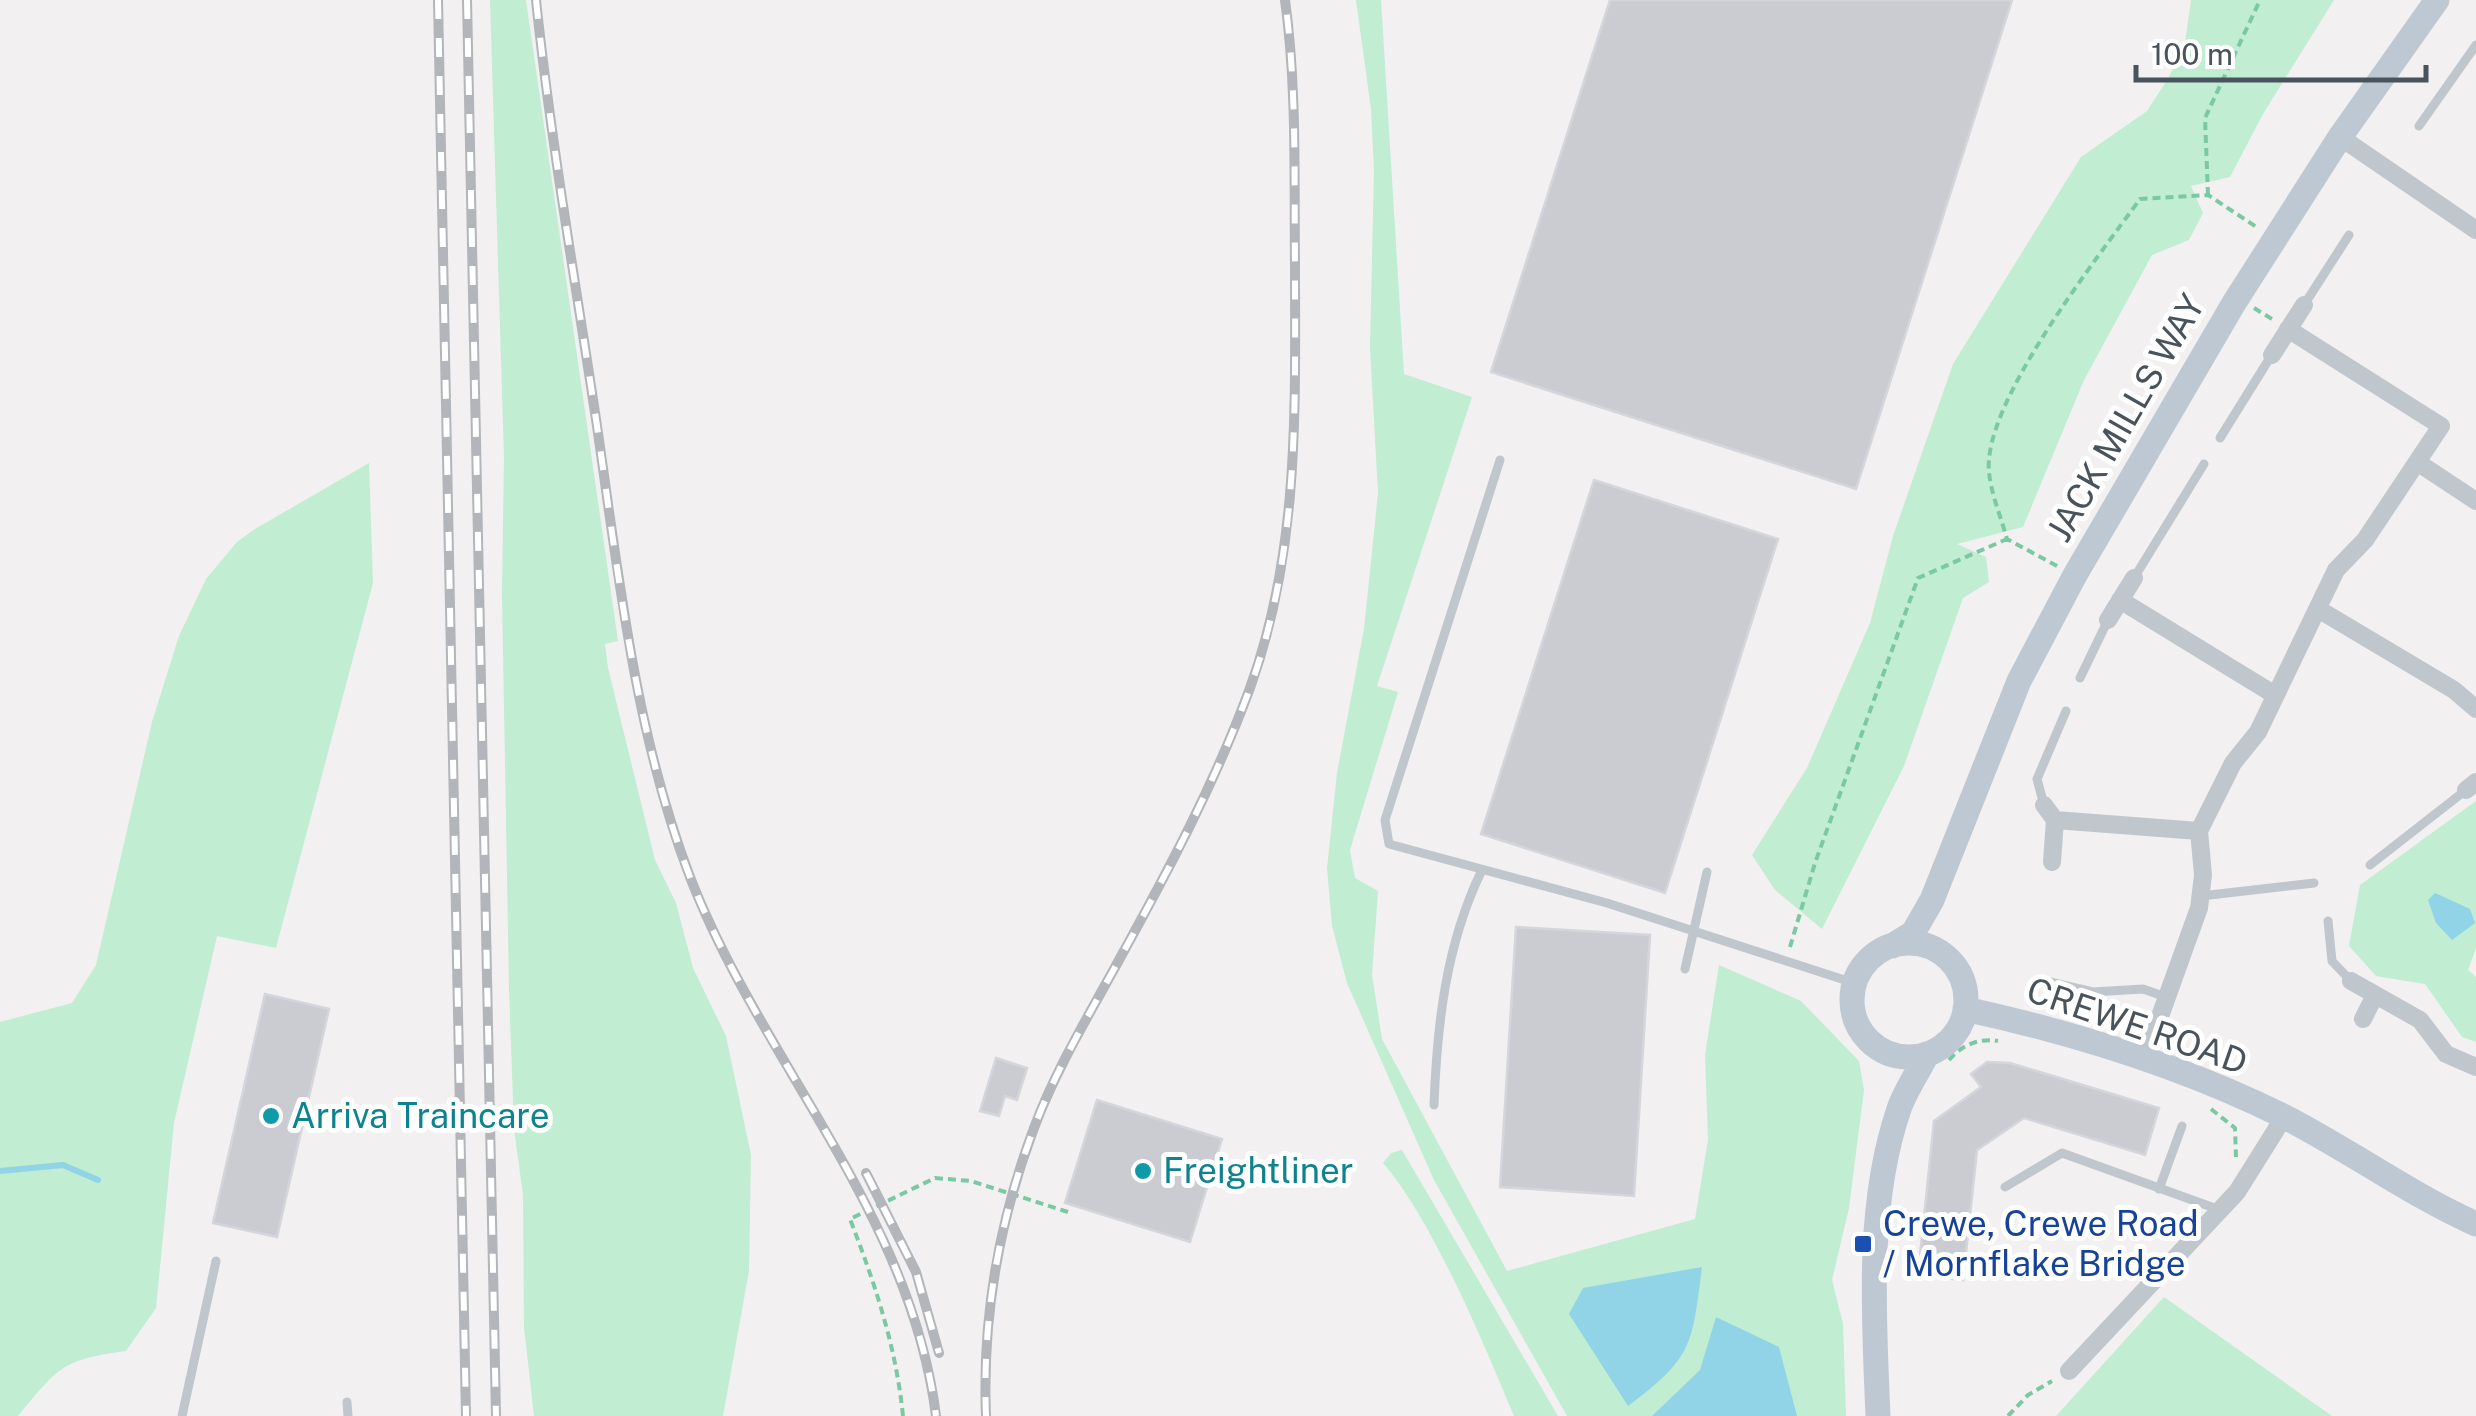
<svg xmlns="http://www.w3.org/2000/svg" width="2476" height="1416" viewBox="0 0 2476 1416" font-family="'Public Sans',sans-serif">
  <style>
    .green { fill: #c1edd2 }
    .water { fill: #91d4e7 }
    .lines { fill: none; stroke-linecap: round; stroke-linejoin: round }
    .stream { stroke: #91d4e7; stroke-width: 6 }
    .building { fill: #caccd2; stroke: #d4d6db; stroke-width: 2.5 }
    .path { stroke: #7bc9a3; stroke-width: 4; stroke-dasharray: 8 5; stroke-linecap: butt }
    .lane { stroke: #bfc7cd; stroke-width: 9 }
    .street { stroke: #bfc7cd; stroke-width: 18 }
    .secondary { stroke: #bec8d2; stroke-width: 25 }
    .rail-casing { stroke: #b2b5b9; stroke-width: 10 }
    .rail { stroke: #fff; stroke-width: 6; stroke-dasharray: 19; stroke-linecap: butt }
    .culture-dot { fill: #0f9aa8; stroke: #fff; stroke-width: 4 }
    .transit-dot { fill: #1a4fb4; stroke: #fff; stroke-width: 4 }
    .labels { text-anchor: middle; stroke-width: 10; stroke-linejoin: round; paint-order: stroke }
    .street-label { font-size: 35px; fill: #49535c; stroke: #fff }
    .culture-label { font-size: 35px; fill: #0d838f; stroke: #fff; text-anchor: start }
    .transit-label { font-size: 35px; fill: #164399; stroke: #fff; text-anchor: start }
  </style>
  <rect width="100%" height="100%" fill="#f2f0f0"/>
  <path class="green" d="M490,0h36l92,641 -13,3 3,24 47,192 21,43 17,65 33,68 25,119 -2,116 -26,145h-189l-10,-89 -1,-132 -9,-66 -5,-141 -7,-393 2,-138z
    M1356,0h25l23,374 68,23 -95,289 21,6 -48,158 5,28 23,13 -6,84 10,64 125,232 188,-52 13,-79 -3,-85 14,-90 82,36 58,60 5,29 -15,118 -17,72 11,44 3,92h-279l-133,-236 -87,-197 -15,-57 -5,-58 10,-95 27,-144 14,-136 -8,-145 4,-178 -3,-61z
    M2191,0h143l-71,114 -33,63 -39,9 12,27 -14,27 -37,15 -68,125 -61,147 -66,17 29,13 3,25 -26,16 -59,168 -82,163 -47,-39 -23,-35 55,-87 63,-145 23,-87 60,-172 128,-207 66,-46 22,-34 16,-34z
    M369,463l4,120 -97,365 -59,-12 -43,187 -18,185 -30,43c-65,9 -67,16 -108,65h-18v-394l72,-19 24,-38 56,-243 27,-86 27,-57 31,-37 18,-13z
    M2476,801v147l-8,22 8,7v65l-14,-5 -37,-53 -49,-8 -27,-30 11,-61z
    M1402,1150l156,266h-44c-29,-70 -82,-197 -131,-253l8,-10z
    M2164,1297l168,119h-276z"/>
  <path class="water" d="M2435,893l35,16 5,14 -23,17 -16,-17 -8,-23z
    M1702,1267c-10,78 -9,91 -74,139l-59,-92 14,-26z
    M1716,1317l63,30 18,69h-145l48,-46z"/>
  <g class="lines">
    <path class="stream" d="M0,1171l63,-6 35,15"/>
  </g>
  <path class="building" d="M1610,0h402l-156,489 -365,-117z
    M1594,480l184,59 -113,354 -184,-59z
    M1516,927l134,8 -16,261 -134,-9z
    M265,994l64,15 -52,228 -64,-14z
    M996,1058l31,10 -10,32 -12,-4 -6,20 -19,-5z
    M1987,1062l23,1 149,45 -14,47 -121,-37 -47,32 -14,130 -45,-5 16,-154 47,-34 -10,-13z
    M1097,1100l125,39 -32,103 -125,-39z"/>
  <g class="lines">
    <path class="path" d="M2208,195l-3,-77 55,-118
      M2254,308l18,11
      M2057,566l-50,-27c-6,-22 -16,-45 -18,-67 -7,-69 110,-216 151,-273l68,-4 50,33
      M1790,947l25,-84 103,-285 89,-39
      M1949,1060c13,-15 29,-22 49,-19
      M2211,1109l24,19 1,29
      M903,1416c-7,-70 -28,-132 -53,-197l85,-41 36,3 97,31
      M2008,1416l20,-21 24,-14"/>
    <path class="lane" d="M2419,126l57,-81
      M2304,305l45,-70
      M2220,438l51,-82
      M1500,460l-115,360 4,24 218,59 247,80
      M2134,578l70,-114
      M2080,678l28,-58
      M2044,805l-7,-26 29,-68
      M2370,865l96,-75
      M2201,896l113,-13
      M2328,921l4,40 19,20
      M1685,969l22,-97
      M2041,980l52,12 50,-3 23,8
      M1434,1105c3,-81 12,-160 47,-233
      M2005,1187l57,-34 158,57
      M2159,1189l23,-63
      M347,1402l1,14
      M182,1416l34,-155"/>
    <path class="street" d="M2340,137l136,93
      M2272,355l32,-50
      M2417,462l59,39
      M2120,600l155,95
      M2318,609l136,81 22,19
      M2108,620l26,-42
      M2466,790l10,-8
      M2044,805l11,15 -3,42
      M2055,820l144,11
      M2351,981l69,39 26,34 30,13
      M2363,1019l12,-24
      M2145,1058l54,-150 4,-33 -4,-44 34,-68 25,-31 78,-162 29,-30 76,-114 -153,-97
      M2069,1371l168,-179 47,-75"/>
    <path class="secondary" d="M1852 1000a57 57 0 1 1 114 0a57 57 0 1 1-114 0Z
      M1892,946l21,-13 19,-33 87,-219 56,-106 159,-272 106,-166 97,-137
      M1965,1009c110,24 217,57 318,107 65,33 126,78 193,108
      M1878,1416c-4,-99 -12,-211 21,-307 6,-18 19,-37 28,-54"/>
    <g class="rail-casing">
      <path id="rail" d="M438,0l28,1416
        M467,0l29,1416
        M536,0c15,143 40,285 61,426 22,152 38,307 93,451 72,186 221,336 246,539
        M866,1173l50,99 23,81
        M986,1416c-4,-99 13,-195 48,-288 22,-59 55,-113 85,-168 49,-89 96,-177 131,-272 50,-138 45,-279 45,-424 -1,-88 2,-177 -10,-264"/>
    </g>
    <use href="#rail" class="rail"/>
  </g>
  <g class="culture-dot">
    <circle cx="271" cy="1116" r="10"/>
    <circle cx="1143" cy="1171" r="10"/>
  </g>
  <rect class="transit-dot" x="1853" y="1234" width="20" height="20" rx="5"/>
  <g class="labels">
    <g class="street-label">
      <text transform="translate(2126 418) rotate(-60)" y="12">JACK MILLS WAY</text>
      <text transform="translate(2137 1026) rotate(19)" y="12">CREWE ROAD</text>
    </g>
    <g class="culture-label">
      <text x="291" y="1128">Arriva Traincare</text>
      <text x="1163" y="1183">Freightliner</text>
    </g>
    <g class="transit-label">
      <text x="1883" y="1236">Crewe, Crewe Road<tspan x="1883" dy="40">/ Mornflake Bridge</tspan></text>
    </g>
  </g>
  <path d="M2136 65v15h290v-15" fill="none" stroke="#49535c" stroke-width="5"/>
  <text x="2151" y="65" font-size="30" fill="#49535c" stroke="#ffffff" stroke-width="8" paint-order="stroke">100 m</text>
</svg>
